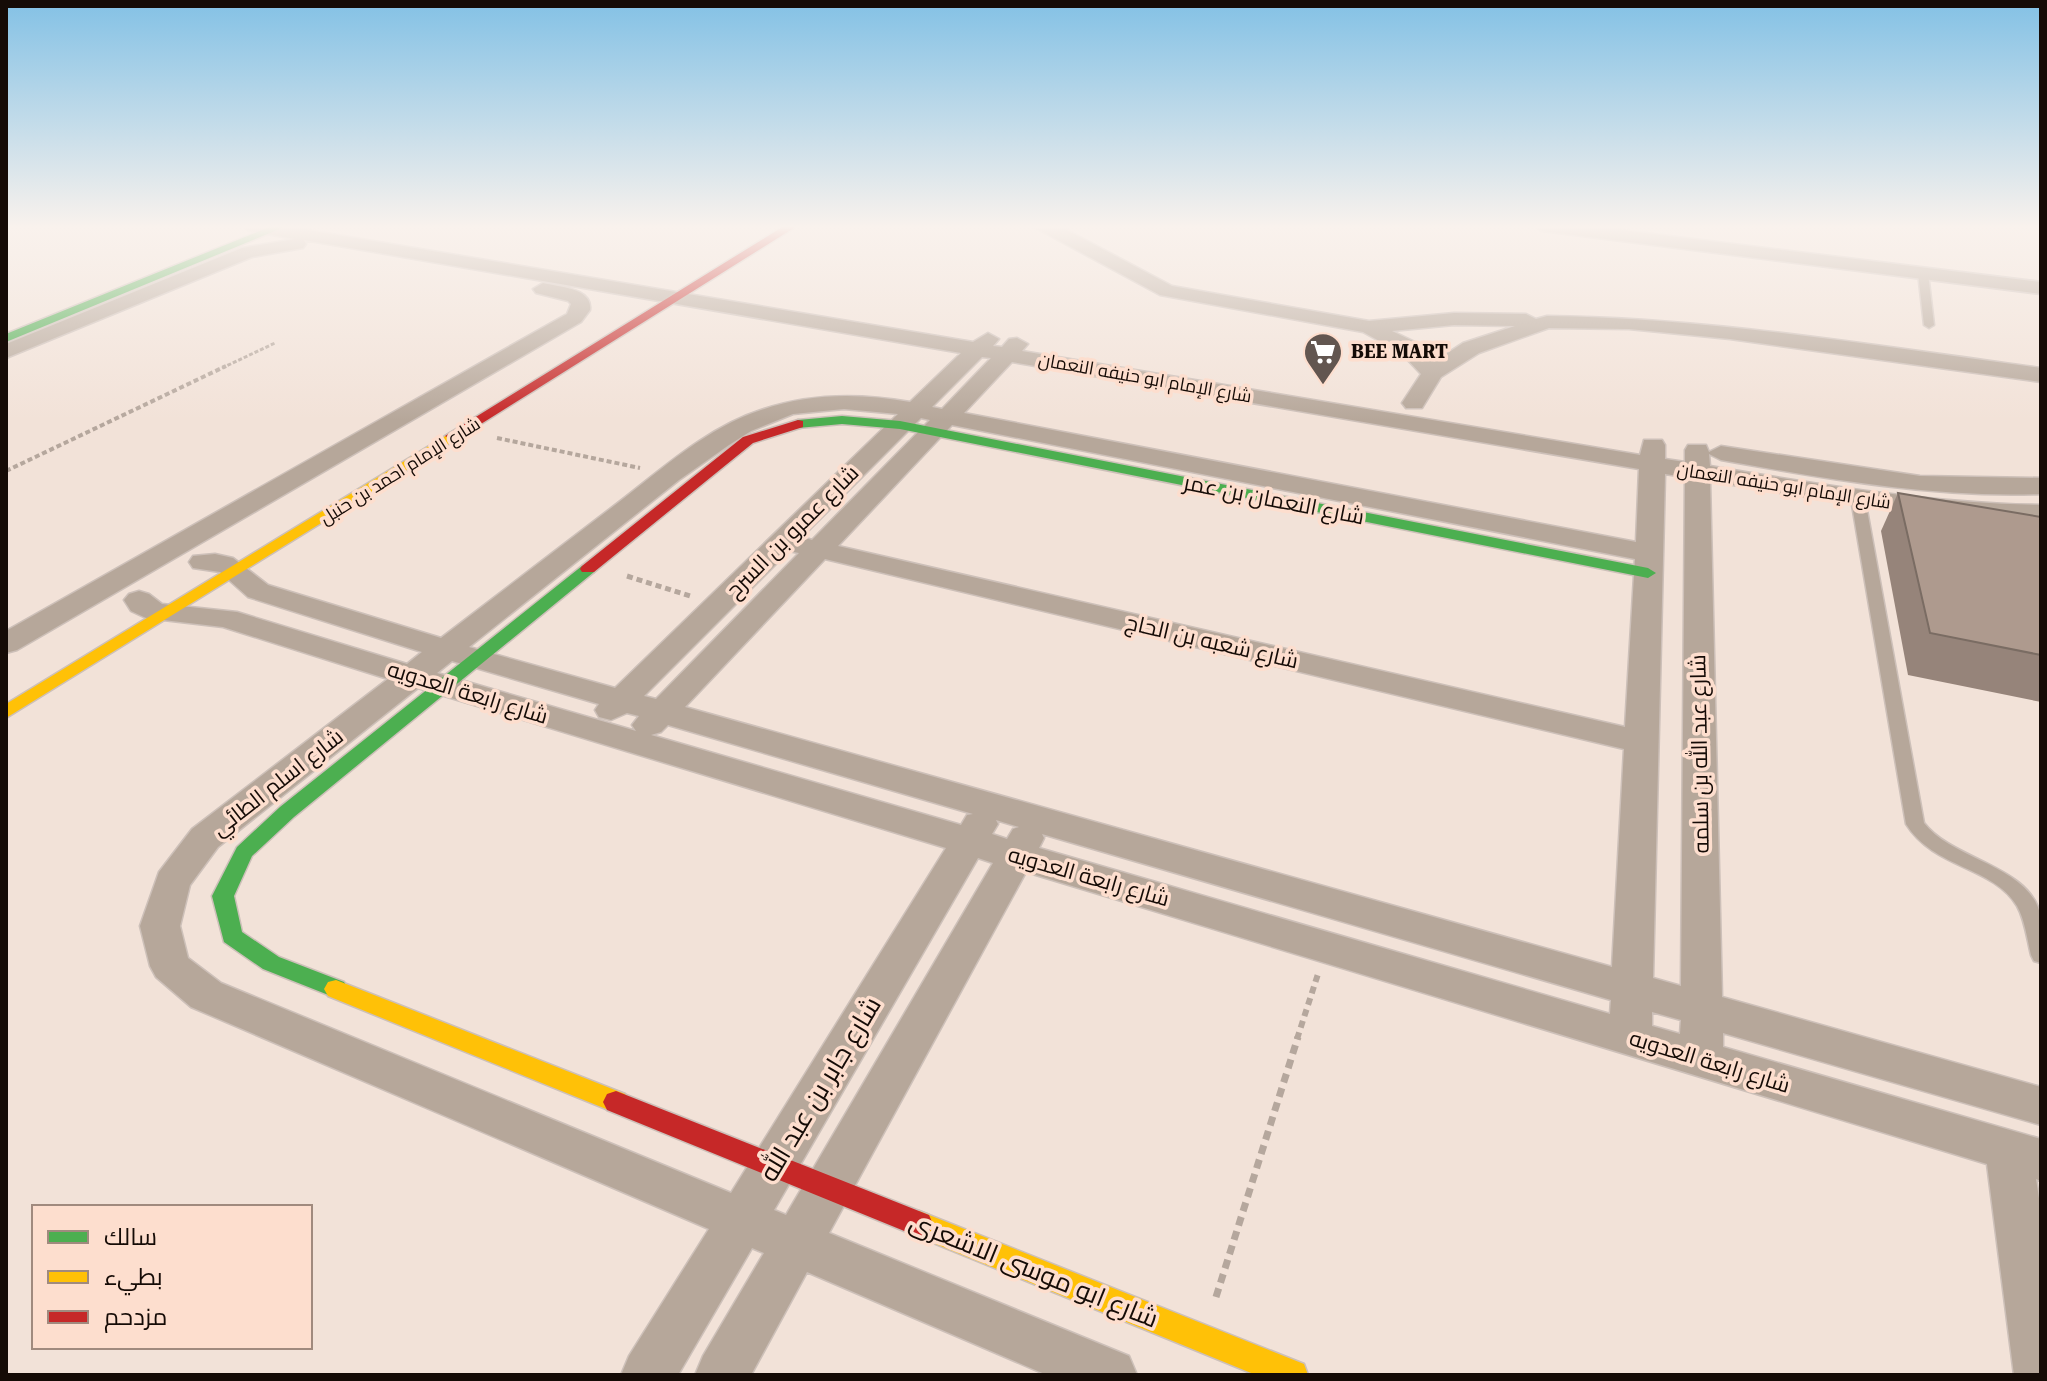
<svg xmlns="http://www.w3.org/2000/svg" width="2047" height="1381" viewBox="0 0 2047 1381" font-family="'Roboto Serif',Cairo,serif">
  <style>
    .lines { fill: none; stroke-linecap: round; stroke-linejoin: round }
    .lane-casing { stroke: #cdc0b9; stroke-width: 3 }
    .street-casing { stroke: #cdc0b9; stroke-width: 3 }
    .fast-casing { stroke: #cdc0b9; stroke-width: 3 }
    .slow-casing { stroke: #cdc0b9; stroke-width: 3 }
    .jam-casing { stroke: #cdc0b9; stroke-width: 3 }
    .path-far4 { stroke: #b5a79d; stroke-width: 3; stroke-dasharray: 4 2; stroke-linecap: butt }
    .path-far3 { stroke: #b5a79d; stroke-width: 4; stroke-dasharray: 5 3; stroke-linecap: butt }
    .path-far2 { stroke: #b5a79d; stroke-width: 5; stroke-dasharray: 6 4; stroke-linecap: butt }
    .path-far1 { stroke: #b5a79d; stroke-width: 6; stroke-dasharray: 7 5; stroke-linecap: butt }
    .path { stroke: #b5a79d; stroke-width: 7; stroke-dasharray: 9 6; stroke-linecap: butt }
    .lane { fill: #b6a79a; fill-rule: evenodd }
    .street { fill: #b6a79a; fill-rule: evenodd }
    .fast { fill: #4caf50; fill-rule: evenodd }
    .slow { fill: #ffc107; fill-rule: evenodd }
    .jam { fill: #c62828; fill-rule: evenodd }
    .wall { fill: #96847a }
    .building { fill: #ae9a8e; stroke: #7a6c63; stroke-width: 2 }
    .labels { text-anchor: middle; stroke-width: 7; stroke-linejoin: round; paint-order: stroke }
    .far-poi-label { font-size: 18px; font-weight: bold; fill: #150b06; stroke: #fddece; text-anchor: start }
    .far-street-label { font-size: 18px; fill: #150b06; stroke: #fddece }
    .street-label { font-size: 22px; fill: #150b06; stroke: #fddece }
    .near-street-label { font-size: 26px; fill: #150b06; stroke: #fddece }
  </style>
  <rect width="100%" height="100%" fill="#f2e2d8"/>
  <g class="lines">
    <g class="lane-casing">
      <path id="lane" d="M1923,270l5,3 6,52 -5,3 -5,-3 -6,-52z
        M1858,495l7,4 59,324c29,38 110,43 117,96 2,14 0,30 0,44l-7,-2 -3,-6c-4,-16 -6,-35 -14,-49 -24,-40 -83,-37 -111,-82l-55,-325z"/>
    </g>
    <g class="street-casing">
      <path id="street" d="M242,226h42l689,116 15,-9 11,6 -6,7 9,1 7,-8 8,-1 11,6 -6,7 618,104 4,-15h18l3,5v14l20,3v-12l3,-5h18l3,7 12,-6 199,30 121,2v16c-109,4 -213,-15 -320,-34l-12,-6 1,12c110,19 219,37 331,39v16c-112,-2 -221,-21 -331,-40l12,516 319,90v38l-318,-92v14l318,92v42l-5,-2 5,32v164h-27l-27,-211 -961,-292 -197,361 300,123 8,19h-90l-240,-103 -56,103h-56l8,-19 61,-103 -12,-5 -74,127h-57l8,-19 80,-127 -518,-222 -35,-30 -6,-11 -10,-40 19,-54 33,-43 196,-150 -165,-52 -77,-9 -15,-7 -7,-11 5,-6 10,-3 10,3 13,10 75,8 170,52 15,-12 -174,-55 -28,-25 -27,-4 -4,-6 4,-6 22,-2 18,4 35,27 173,53c59,-45 119,-91 178,-136 43,-33 89,-75 142,-92 49,-17 98,-17 149,-8l51,-49 -657,-113 2,4 -3,4 -51,9 -246,101v-14l236,-96 53,-9 -45,-8zM982,357l9,1 -49,51 -10,-2zM1012,362l627,107 -3,73 -672,-129zM844,409l54,5 -283,274 -146,-41 210,-167 50,-35 22,-14 42,-17zM921,418l9,2 -118,120 -10,-3zM952,425l683,134 -10,168 -787,-181zM1665,474l20,3 -4,509 -28,-8zM789,551l10,2 -143,146 -12,-3zM825,559l799,190 -12,218 -927,-260zM452,661l147,43 -4,6 4,7 12,3 16,-7 12,3 -7,9 4,6 -199,-58zM418,688l528,160 -215,345 -510,-210 -33,-25 -8,-32 10,-41 28,-38zM668,725l305,89 -6,1 -6,10 -310,-90 10,-3zM996,820l23,7 -6,2 -6,10 -15,-5 6,-10zM1042,834l569,166 -1,14 -571,-166 5,-10zM978,858l15,5 -207,352 -12,-5zM1652,1012l29,8 -1,14 -28,-8z
        M1032,226l31,2 109,58 197,35 85,-8 72,1 10,5 11,-3c166,2 330,30 494,52v14l-311,-43 -101,-10 -80,-1 -70,25 -38,24 -19,31h-16l-4,-5 19,-29 -20,-21 -38,-21 -203,-37zM1454,325l61,1 -52,17 -29,19 -17,-19 -25,-12z
        M1534,226h55l452,56v12l-499,-63z
        M543,283c16,4 50,5 47,27l-9,12 -564,328 -11,3v-22l561,-317 4,-10 -3,-3 -32,-8 -3,-4z"/>
    </g>
    <g class="fast-casing">
      <path id="fast" d="M272,226h15l-281,116v-8z
        M842,416l58,5 748,147 8,5 -8,5 -748,-149 -58,-5 -44,4 -7,-4 7,-4z
        M588,564l8,5 -2,3 -300,245 -42,39 -18,40 8,36 37,25 65,25 4,7 -4,7 -8,2 -73,-29 -39,-27 -12,-46 25,-49 43,-40 302,-241z"/>
    </g>
    <g class="slow-casing">
      <path id="slow" d="M452,432l7,4 -2,3 -451,279v-14z
        M336,980l289,114 4,8 -4,8 -9,3 -288,-117 -4,-7 4,-7z
        M919,1211l385,153 4,11h-52l-347,-142 -4,-9 4,-9z"/>
    </g>
    <g class="jam-casing">
      <path id="jam" d="M784,226h13l-340,213 -5,1 -7,-4z
        M798,420l5,1v6l-50,16 -159,129h-12l-2,-3 2,-3 161,-129z
        M616,1091l313,124 4,9 -4,9 -10,4 -312,-127 -4,-8 4,-8z"/>
    </g>
    <path class="path-far4" d="M222,368l53,-25"/>
    <path class="path-far3" d="M497,438l143,30
      M6,471l220,-105"/>
    <path class="path-far2" d="M627,576l63,20"/>
    <path class="path-far1" d="M1297,1039l21,-65"/>
    <path class="path" d="M1216,1297l82,-260"/>
    <use href="#lane" class="lane"/>
    <use href="#street" class="street"/>
    <use href="#fast" class="fast"/>
    <use href="#slow" class="slow"/>
    <use href="#jam" class="jam"/>
  </g>
  <path class="wall" d="M1898,493l143,24v185l-133,-27 -27,-144z"/>
  <path class="building" d="M1898,493l143,24v138l-111,-22z"/>
  <linearGradient id="sky" x2="0" y2="1"><stop stop-color="#83c1e5"/><stop offset="0.54" stop-color="#f9f2ed"/><stop offset="1" stop-color="#f9f2ed" stop-opacity="0"/></linearGradient>
  <rect width="2047" height="420" fill="url(#sky)"/>
  <defs>
    <g id="supermarket-pin" transform="scale(2)"><path d="M0 17L-7.5 6A9.5 9.5 0 1 1 7.5 6Z" fill="#625650" stroke="#fddece"/><path d="M-6-5.5h2.5l.6 2H6L4.5 2H-2.5L-4.4-4H-6ZM-1.5 3.2a1.3 1.3 0 1 0 .1 0ZM3 3.2a1.3 1.3 0 1 0 .1 0Z" fill="#fff"/></g>
  </defs>
  <g fill-rule="evenodd">
    <use href="#supermarket-pin" x="1323" y="352"/>
  </g>
  <g class="labels">
    <g class="far-poi-label">
      <text x="1351" y="358">BEE MART</text>
    </g>
    <g class="far-street-label">
      <text transform="translate(1145 378) rotate(10)" y="6">شارع الإمام ابو حنيفه النعمان</text>
      <text transform="translate(400 471) rotate(-32)" y="6">شارع الإمام احمد بن حنبل</text>
      <text transform="translate(1784 486) rotate(9)" y="6">شارع الإمام ابو حنيفه النعمان</text>
    </g>
    <g class="street-label">
      <text transform="translate(1274 499) rotate(11)" y="8">شارع النعمان بن عمر</text>
      <text transform="translate(792 531) rotate(-45)" y="8">شارع عمرو بن السرح</text>
      <text transform="translate(1212 641) rotate(13)" y="8">شارع شعبه بن الحاج</text>
      <text transform="translate(468 692) rotate(17)" y="8">شارع رابعة العدويه</text>
      <text transform="translate(1699 754) rotate(-91)" y="8">شارع عبد الله بن سلمه</text>
      <text transform="translate(277 782) rotate(-38)" y="8">شارع اسلم الطائي</text>
      <text transform="translate(1089 876) rotate(16)" y="8">شارع رابعة العدويه</text>
      <text transform="translate(1710 1061) rotate(17)" y="8">شارع رابعة العدويه</text>
    </g>
    <g class="near-street-label">
      <text transform="translate(820 1089) rotate(-59)" y="9">شارع جابر بن عبد الله</text>
      <text transform="translate(1034 1270) rotate(22)" y="9">شارع ابو موسى الاشعرى</text>
    </g>
  </g>
  <rect width="2047" height="1381" fill="none" stroke="#150b06" stroke-width="16"/>
  <rect x="32" y="1205" width="280" height="144" fill="#fddece" stroke="#a08a7e" stroke-width="2"/>
  <rect x="48" y="1231" width="40" height="12" fill="#4caf50" stroke="#a08a7e" stroke-width="2"/>
  <text x="104" y="1245" font-size="24" fill="#150b06">سالك</text>
  <rect x="48" y="1271" width="40" height="12" fill="#ffc107" stroke="#a08a7e" stroke-width="2"/>
  <text x="104" y="1285" font-size="24" fill="#150b06">بطيء</text>
  <rect x="48" y="1311" width="40" height="12" fill="#c62828" stroke="#a08a7e" stroke-width="2"/>
  <text x="104" y="1325" font-size="24" fill="#150b06">مزدحم</text>
</svg>
